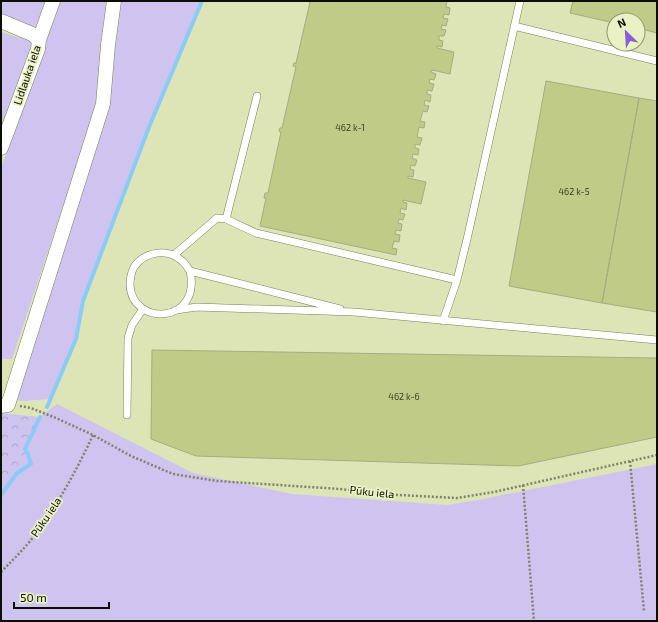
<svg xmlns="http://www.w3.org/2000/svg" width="658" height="622" viewBox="0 0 658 622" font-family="'Exo 2',sans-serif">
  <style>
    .green { fill: #cfc4f0 }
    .forest { fill: url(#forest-crowns) }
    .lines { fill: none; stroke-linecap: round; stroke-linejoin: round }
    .stream { stroke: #89ccf5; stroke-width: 4 }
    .building { fill: #bfcb87; stroke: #a5ad81 }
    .service-casing { stroke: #798056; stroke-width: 8 }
    .minor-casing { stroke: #798056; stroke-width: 15 }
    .path { stroke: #7e8465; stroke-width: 2.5; stroke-dasharray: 2 2; stroke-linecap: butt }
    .service { stroke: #fff; stroke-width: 7 }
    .minor { stroke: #fff; stroke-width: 14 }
    .labels { text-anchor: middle; stroke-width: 3.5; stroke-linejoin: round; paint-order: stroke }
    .number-label { font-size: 9px; fill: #383d22 }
    .street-label { font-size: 11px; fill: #0b0e01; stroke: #eaf2c4 }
  </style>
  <defs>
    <pattern id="forest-crowns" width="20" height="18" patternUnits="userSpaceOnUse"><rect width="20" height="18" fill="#cfc4f0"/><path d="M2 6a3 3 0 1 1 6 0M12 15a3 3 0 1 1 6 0" fill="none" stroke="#b0a7cc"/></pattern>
  </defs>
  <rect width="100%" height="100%" fill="#dde5b7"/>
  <path class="green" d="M1,1h46l-11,29 -35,-15z
    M60,1h48l-13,110 -83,248h-11v-191z
    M119,1h83l-53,126 -66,174 -7,38 -25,60 -29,2 -9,-2 59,-172 27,-96z
    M1,32l33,10 -33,89z
    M57,404l136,69 99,21 155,11 36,-6 174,-35v157h-656v-126l27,-41 -3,-5 15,-32z"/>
  <path class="forest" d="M1,413l39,4 -15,32 3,5 3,10 -14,9 -16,22z"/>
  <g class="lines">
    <path class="stream" d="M47,407l29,-68 7,-38 66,-174 53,-126
      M1,495l16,-22 14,-9 -3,-10 -3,-5 15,-32"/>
  </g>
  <path class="building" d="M308,1h139l-1,6 4,1 -1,7 -5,-1 -1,4 5,1 -2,7 -4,-1 -1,4 5,1 -2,6h-5v4l4,1 -1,6 -5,-1v2l17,4 -4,22 -18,-4 -1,2 5,2 -2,6 -4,-1 -1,4 5,1 -2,7 -5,-1v4l4,1 -1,7 -5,-2 -1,5 5,1 -2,6 -4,-1 -3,10 5,1 -1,6 -5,-1 -2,10 5,1 -2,7 -5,-1v4l4,1 -1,6 -5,-1 -1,4 5,2 -2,6 -4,-1 -1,4 4,1 -1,7 -5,-1v2l18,4 -5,22 -18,-4v2l4,1 -1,7 -5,-2 -1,5 5,1 -2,6 -4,-1 -1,4 4,1 -1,7 -5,-1 -1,4 5,1 -1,7 -5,-1 -2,7 5,1 -1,6 -136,-29 6,-28h-2l1,-5h3l13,-61 -2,-1 1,-3h2l14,-61 -3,-1 1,-3h2l14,-61z
    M573,1h84v32l-19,-5v-8h-24v3l-44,-10z
    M546,81l93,17 -37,205 -93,-17z
    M639,98l18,3v211l-55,-9z
    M152,350l505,8v79l-139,29 -322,-10 -45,-17z"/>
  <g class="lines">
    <g class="service-casing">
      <path id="service" d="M514,26l143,35
        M226,219l31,-123
        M174,255l43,-37 9,1 30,14 201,47
        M190,271c12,53 -58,56 -60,14 0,-6 1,-12 4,-18 11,-16 34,-19 48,-6 3,2 5,6 8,10l150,38
        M176,310l21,-3 157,5 303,28
        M443,321l14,-41 11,-45 52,-234
        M127,415l1,-77 4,-13 11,-16"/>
    </g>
    <g class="minor-casing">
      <path id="minor" d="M1,21l31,13 7,6
        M1,148l37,-99 1,-9 14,-39
        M1,406l7,-1 95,-301 5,-59 6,-44"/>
    </g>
    <path class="path" d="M20,406l11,2 25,10 37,17 38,21 42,18 44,7 123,8 40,5 77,4 37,-6 163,-37
      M630,461l14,150
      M523,485l11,136
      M1,572c14,-14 28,-28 39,-44 21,-29 38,-61 53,-93"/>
    <use href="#service" class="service"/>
    <use href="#minor" class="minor"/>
  </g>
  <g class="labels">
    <g class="number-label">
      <text x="350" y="131">462 k-1</text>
      <text x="574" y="195">462 k-5</text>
      <text x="404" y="400">462 k-6</text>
    </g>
    <g class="street-label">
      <text transform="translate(27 75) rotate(-71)" y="4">Lidlauka iela</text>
      <text transform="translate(372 492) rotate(6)" y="4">Pūku iela</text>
      <text transform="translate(46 517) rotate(-56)" y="4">Pūku iela</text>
    </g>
  </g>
  <rect width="658" height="622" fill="none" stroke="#0b0e01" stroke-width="4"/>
  <g transform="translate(626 32) rotate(335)"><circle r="19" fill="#eaf2c4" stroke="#919776"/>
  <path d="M0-3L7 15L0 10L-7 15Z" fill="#885ed9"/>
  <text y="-6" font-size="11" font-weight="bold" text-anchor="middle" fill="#0b0e01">N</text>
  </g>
  <path d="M14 602v6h95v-6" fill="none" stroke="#0b0e01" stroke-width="2"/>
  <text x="20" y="602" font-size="12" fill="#0b0e01" stroke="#eaf2c4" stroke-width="3" paint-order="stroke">50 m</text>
</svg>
